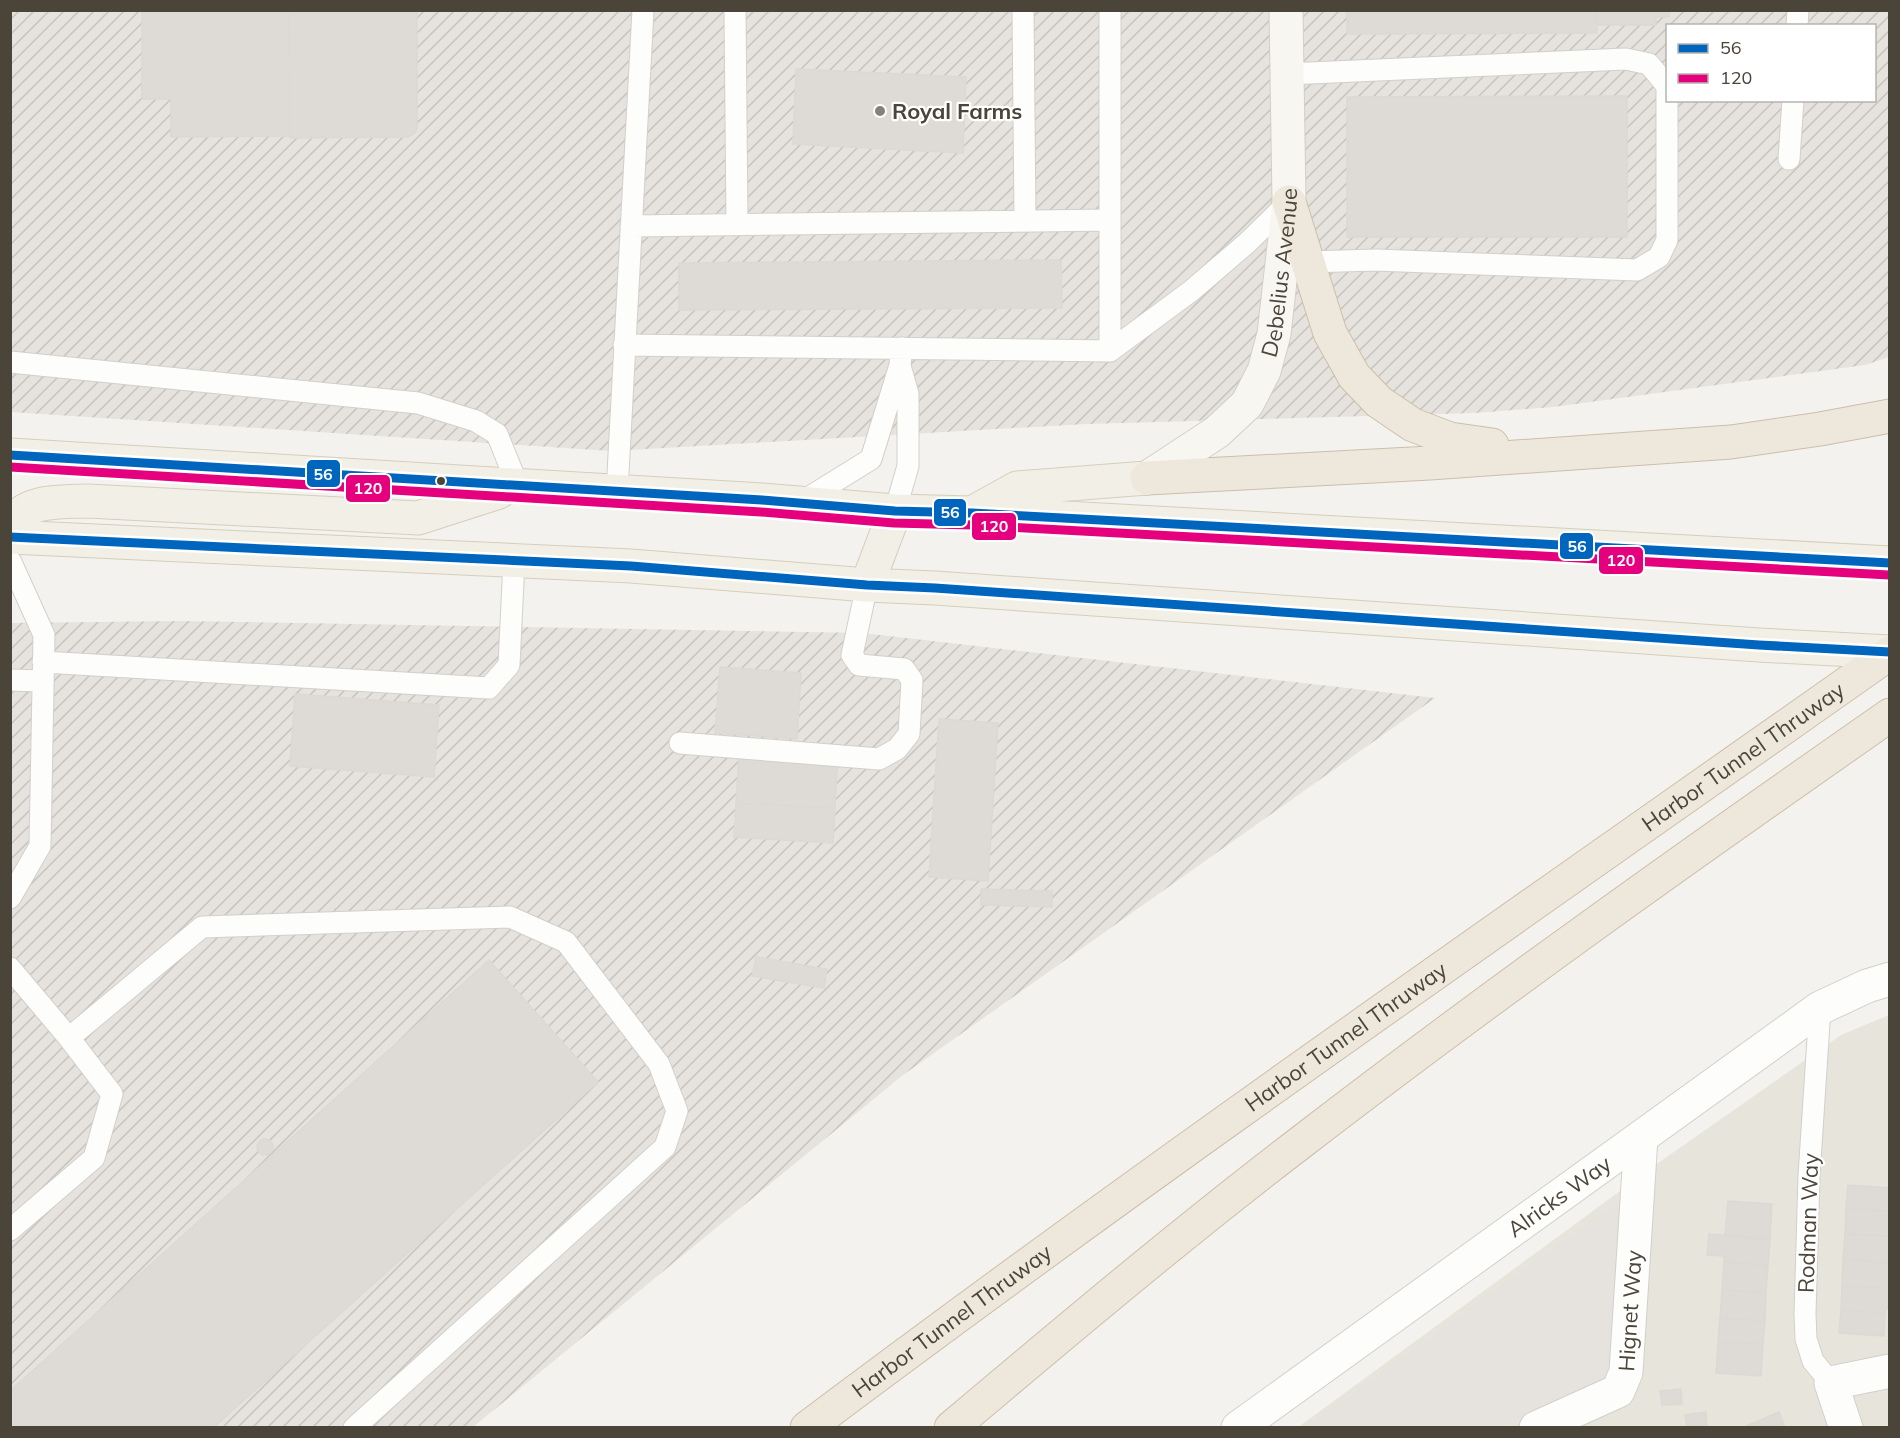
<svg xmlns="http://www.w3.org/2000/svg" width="1900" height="1438" viewBox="0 0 1900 1438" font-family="Mulish,sans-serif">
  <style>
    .residential { fill: #e7e4dc }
    .industrial { fill: url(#industrial-furrows); fill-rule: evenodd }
    .parking { fill: #e6e3df }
    .building { fill: #dedbd6; stroke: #dcd9d4; stroke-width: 1.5 }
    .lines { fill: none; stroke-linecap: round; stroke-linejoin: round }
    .service-casing { stroke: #d2d0cb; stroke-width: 23 }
    .minor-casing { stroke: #d2d0cb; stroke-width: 35 }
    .secondary-casing { stroke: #d3cfc5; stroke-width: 35 }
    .primary-casing { stroke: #d6cebb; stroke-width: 35 }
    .motorway-casing { stroke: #ccbfa9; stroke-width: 35 }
    .service { stroke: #fdfdfc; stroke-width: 21 }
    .minor { stroke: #fdfdfc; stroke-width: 33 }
    .secondary { stroke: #f7f6f1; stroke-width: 33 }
    .primary { stroke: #f2efe6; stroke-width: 33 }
    .motorway { stroke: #ede8db; stroke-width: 33 }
    .bus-1-casing { stroke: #fff; stroke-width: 14 }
    .bus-2-casing { stroke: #fff; stroke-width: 14 }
    .bus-1 { stroke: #0065bd; stroke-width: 9 }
    .bus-2 { stroke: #e5007d; stroke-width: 9 }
    .poi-dot { fill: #868178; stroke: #fff; stroke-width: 2 }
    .bus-dot { fill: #4b4439; stroke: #fff; stroke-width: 2 }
    .labels { text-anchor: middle; stroke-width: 4.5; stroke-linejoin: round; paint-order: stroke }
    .poi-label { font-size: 22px; font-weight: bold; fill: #4b4439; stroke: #fff; text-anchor: start }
    .street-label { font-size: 22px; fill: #4b4439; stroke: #fff }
    .line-badge { stroke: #fff; stroke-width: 2 }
    .badge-label { font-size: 16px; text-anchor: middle; font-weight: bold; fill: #fff }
  </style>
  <defs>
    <pattern id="industrial-furrows" width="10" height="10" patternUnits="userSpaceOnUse" patternTransform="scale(1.5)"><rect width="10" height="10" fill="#e6e2de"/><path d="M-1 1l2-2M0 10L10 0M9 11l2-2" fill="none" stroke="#c7c3bf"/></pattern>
  </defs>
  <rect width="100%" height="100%" fill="#f4f2ee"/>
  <path class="residential" d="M1889,1015v412l-592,1 364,-267 180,-126z"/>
  <path class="industrial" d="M10,11h1879v346l-24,8 -312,42 -78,6 -389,11 -475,27 -600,-39zM1668,26h206v74h-206z
    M182,621l680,12 573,65 -532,377 -430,352h-462l-1,-804z"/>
  <path class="parking" d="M1623,1198l-12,188 -113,41 -194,1z"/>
  <path class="building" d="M142,10h147l1,126 -119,1v-38h-29z
    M289,10h128v119l-2,4 -7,4 -118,1z
    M1347,10h249l1,23 -250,1z
    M1596,10h73v7h-13v8h-59z
    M796,69l170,8 -3,76 -170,-9z
    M1627,96v141h-280v-140z
    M1061,260l1,48 -383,2v-47z
    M720,667l81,6 -4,66 -82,-6z
    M295,694l144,11 -5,72 -144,-11z
    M939,719l59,4 -10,158 -59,-4z
    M739,757l98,8 -2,43 -99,-5z
    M736,803l99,5 -2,35 -99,-6z
    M981,889l71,2v16l-71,-2z
    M756,957l71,12 -3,19 -72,-12z
    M489,960l109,122 -385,346h-203v-37z
    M257 1147a8 8 0 1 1 16 0a8 8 0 1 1-16 0Z
    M1848,1185l42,3v23l-44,-2z
    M1728,1201l44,3 -2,35 -45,-3z
    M1846,1209l44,2v25l-45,-2z
    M1709,1234l61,5 -2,26 -44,-3v-6l-17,-1z
    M1845,1234l45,2 -2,27 -45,-4z
    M1843,1259l47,4v19h-3v6l-45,-2z
    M1724,1262l44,3 -2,28 -44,-3z
    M1842,1286l48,2v21h-5v4l-44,-3z
    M1722,1290l44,3 -1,28 -45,-3z
    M1841,1310l44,3 -1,23 -45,-3z
    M1720,1318l45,3 -2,23 -45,-2z
    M1718,1342l45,2 -2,32 -45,-3z
    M1681,1389l1,15 -20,1 -2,-14z
    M1706,1412l1,16h-20l-2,-13z
    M1779,1412l6,16h-43z"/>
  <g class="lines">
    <g class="service-casing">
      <path id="service" d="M735,10l2,215
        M1023,10l2,211
        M1797,26l1,-16
        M1287,74l339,-15 23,5 18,22v154l-8,17 -22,13 -261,-10 -69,2
        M1789,159l4,-59
        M631,226l479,-6
        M624,345l486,6 81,-60 56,-48 42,-41
        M1110,351v-341
        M10,362l408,41 58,18 21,13 21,52
        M617,492l26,-482
        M800,503l71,-44 29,-94 2,-17
        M895,511l13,-45v-72l-8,-28
        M10,560l34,75 -4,211 -30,52
        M43,662l446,26 20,-23 5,-104
        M10,680l32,1
        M680,743l199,16 18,-10 12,-15 3,-54 -8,-11 -45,-4 -7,-10 15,-70
        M10,968l59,70 43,56 -18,64 -84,72
        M1820,1008l-11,168 -4,138 1,25 7,22 18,22
        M69,1038l133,-111 308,-10 56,25 93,122 18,47 -12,36 -311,281"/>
    </g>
    <g class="minor-casing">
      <g id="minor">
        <path id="s1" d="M1238,1428l582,-420 47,-22 23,-7"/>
        <path id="s2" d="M1536,1428l82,-37 8,-19 15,-234"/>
        <path d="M1846,1428l-15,-45 59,-12"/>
      </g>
    </g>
    <g class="secondary-casing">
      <g id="secondary">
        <path id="s3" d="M1147,478l70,-46 30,-28 17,-33 10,-37 15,-132 -3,-192"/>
      </g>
    </g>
    <g class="primary-casing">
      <path id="primary" d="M10,455l752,45 133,11 77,2 918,50
        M972,513l45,-25 130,-10
        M10,523c19,-24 50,-21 78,-22l330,17 81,-26
        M10,537l621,29 236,19 68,3 824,57 131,7
        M867,585l28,-74"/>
    </g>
    <g class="motorway-casing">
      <g id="motorway">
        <path d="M1289,202l41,131 24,43 25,26 34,23 37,14 42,6"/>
        <path d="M1147,478l283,-15 301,-21 89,-13 70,-13"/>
        <path id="s4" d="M807,1428c355,-267 720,-519 1083,-775"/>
        <path d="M951,1428c115,-97 230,-194 349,-285 192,-148 391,-289 590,-428"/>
      </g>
    </g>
    <use href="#service" class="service"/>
    <use href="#minor" class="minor"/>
    <use href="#secondary" class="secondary"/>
    <use href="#primary" class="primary"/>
    <use href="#motorway" class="motorway"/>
    <g class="bus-1-casing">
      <path id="bus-1" d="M10,455l752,45 133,11 77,2 918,50
        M10,537l621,29 236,19 68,3 824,57 131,7"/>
    </g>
    <g class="bus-2-casing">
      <path id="bus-2" d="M10,467l751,45 133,11 78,2 917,50"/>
    </g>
    <use href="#bus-1" class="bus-1"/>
    <use href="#bus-2" class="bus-2"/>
  </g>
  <circle class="poi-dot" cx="880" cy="111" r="6"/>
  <circle class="bus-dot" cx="441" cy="481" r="5"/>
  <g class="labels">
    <g class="poi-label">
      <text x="892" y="119">Royal Farms</text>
    </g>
    <g class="street-label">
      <text dy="8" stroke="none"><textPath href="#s3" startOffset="262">Debelius Avenue</textPath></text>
      <text dy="8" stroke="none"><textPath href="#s4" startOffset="1152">Harbor Tunnel Thruway</textPath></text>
      <text dy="8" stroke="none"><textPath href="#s4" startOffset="666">Harbor Tunnel Thruway</textPath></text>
      <text dy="8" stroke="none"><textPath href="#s1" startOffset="396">Alricks Way</textPath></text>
      <text transform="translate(1808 1223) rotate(-88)" y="8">Rodman Way</text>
      <text dy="8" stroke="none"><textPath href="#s2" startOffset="172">Hignet Way</textPath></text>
      <text dy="8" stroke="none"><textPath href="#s4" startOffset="180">Harbor Tunnel Thruway</textPath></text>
    </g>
  </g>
  <g class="line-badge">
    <rect x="306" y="459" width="35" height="29" rx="6" fill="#0065bd"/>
    <rect x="345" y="474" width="46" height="29" rx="6" fill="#e5007d"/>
    <rect x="933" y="498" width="34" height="29" rx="6" fill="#0065bd"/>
    <rect x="971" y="512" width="46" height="29" rx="6" fill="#e5007d"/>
    <rect x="1559" y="532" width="35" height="28" rx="6" fill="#0065bd"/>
    <rect x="1598" y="546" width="46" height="29" rx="6" fill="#e5007d"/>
  </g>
  <g class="badge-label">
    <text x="323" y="480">56</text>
    <text x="368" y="494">120</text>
    <text x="950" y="518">56</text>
    <text x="994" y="532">120</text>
    <text x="1577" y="552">56</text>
    <text x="1621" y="566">120</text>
  </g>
  <rect width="1900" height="1438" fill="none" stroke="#4b4439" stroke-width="24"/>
  <rect x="1666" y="24" width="210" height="78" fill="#ffffff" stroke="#b7b4b0" stroke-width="1.5"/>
  <rect x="1678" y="44" width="30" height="9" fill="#0065bd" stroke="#b7b4b0" stroke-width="1.5"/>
  <text x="1720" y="54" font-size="18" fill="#4b4439">56</text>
  <rect x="1678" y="74" width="30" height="9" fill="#e5007d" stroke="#b7b4b0" stroke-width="1.5"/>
  <text x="1720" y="84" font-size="18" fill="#4b4439">120</text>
</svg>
